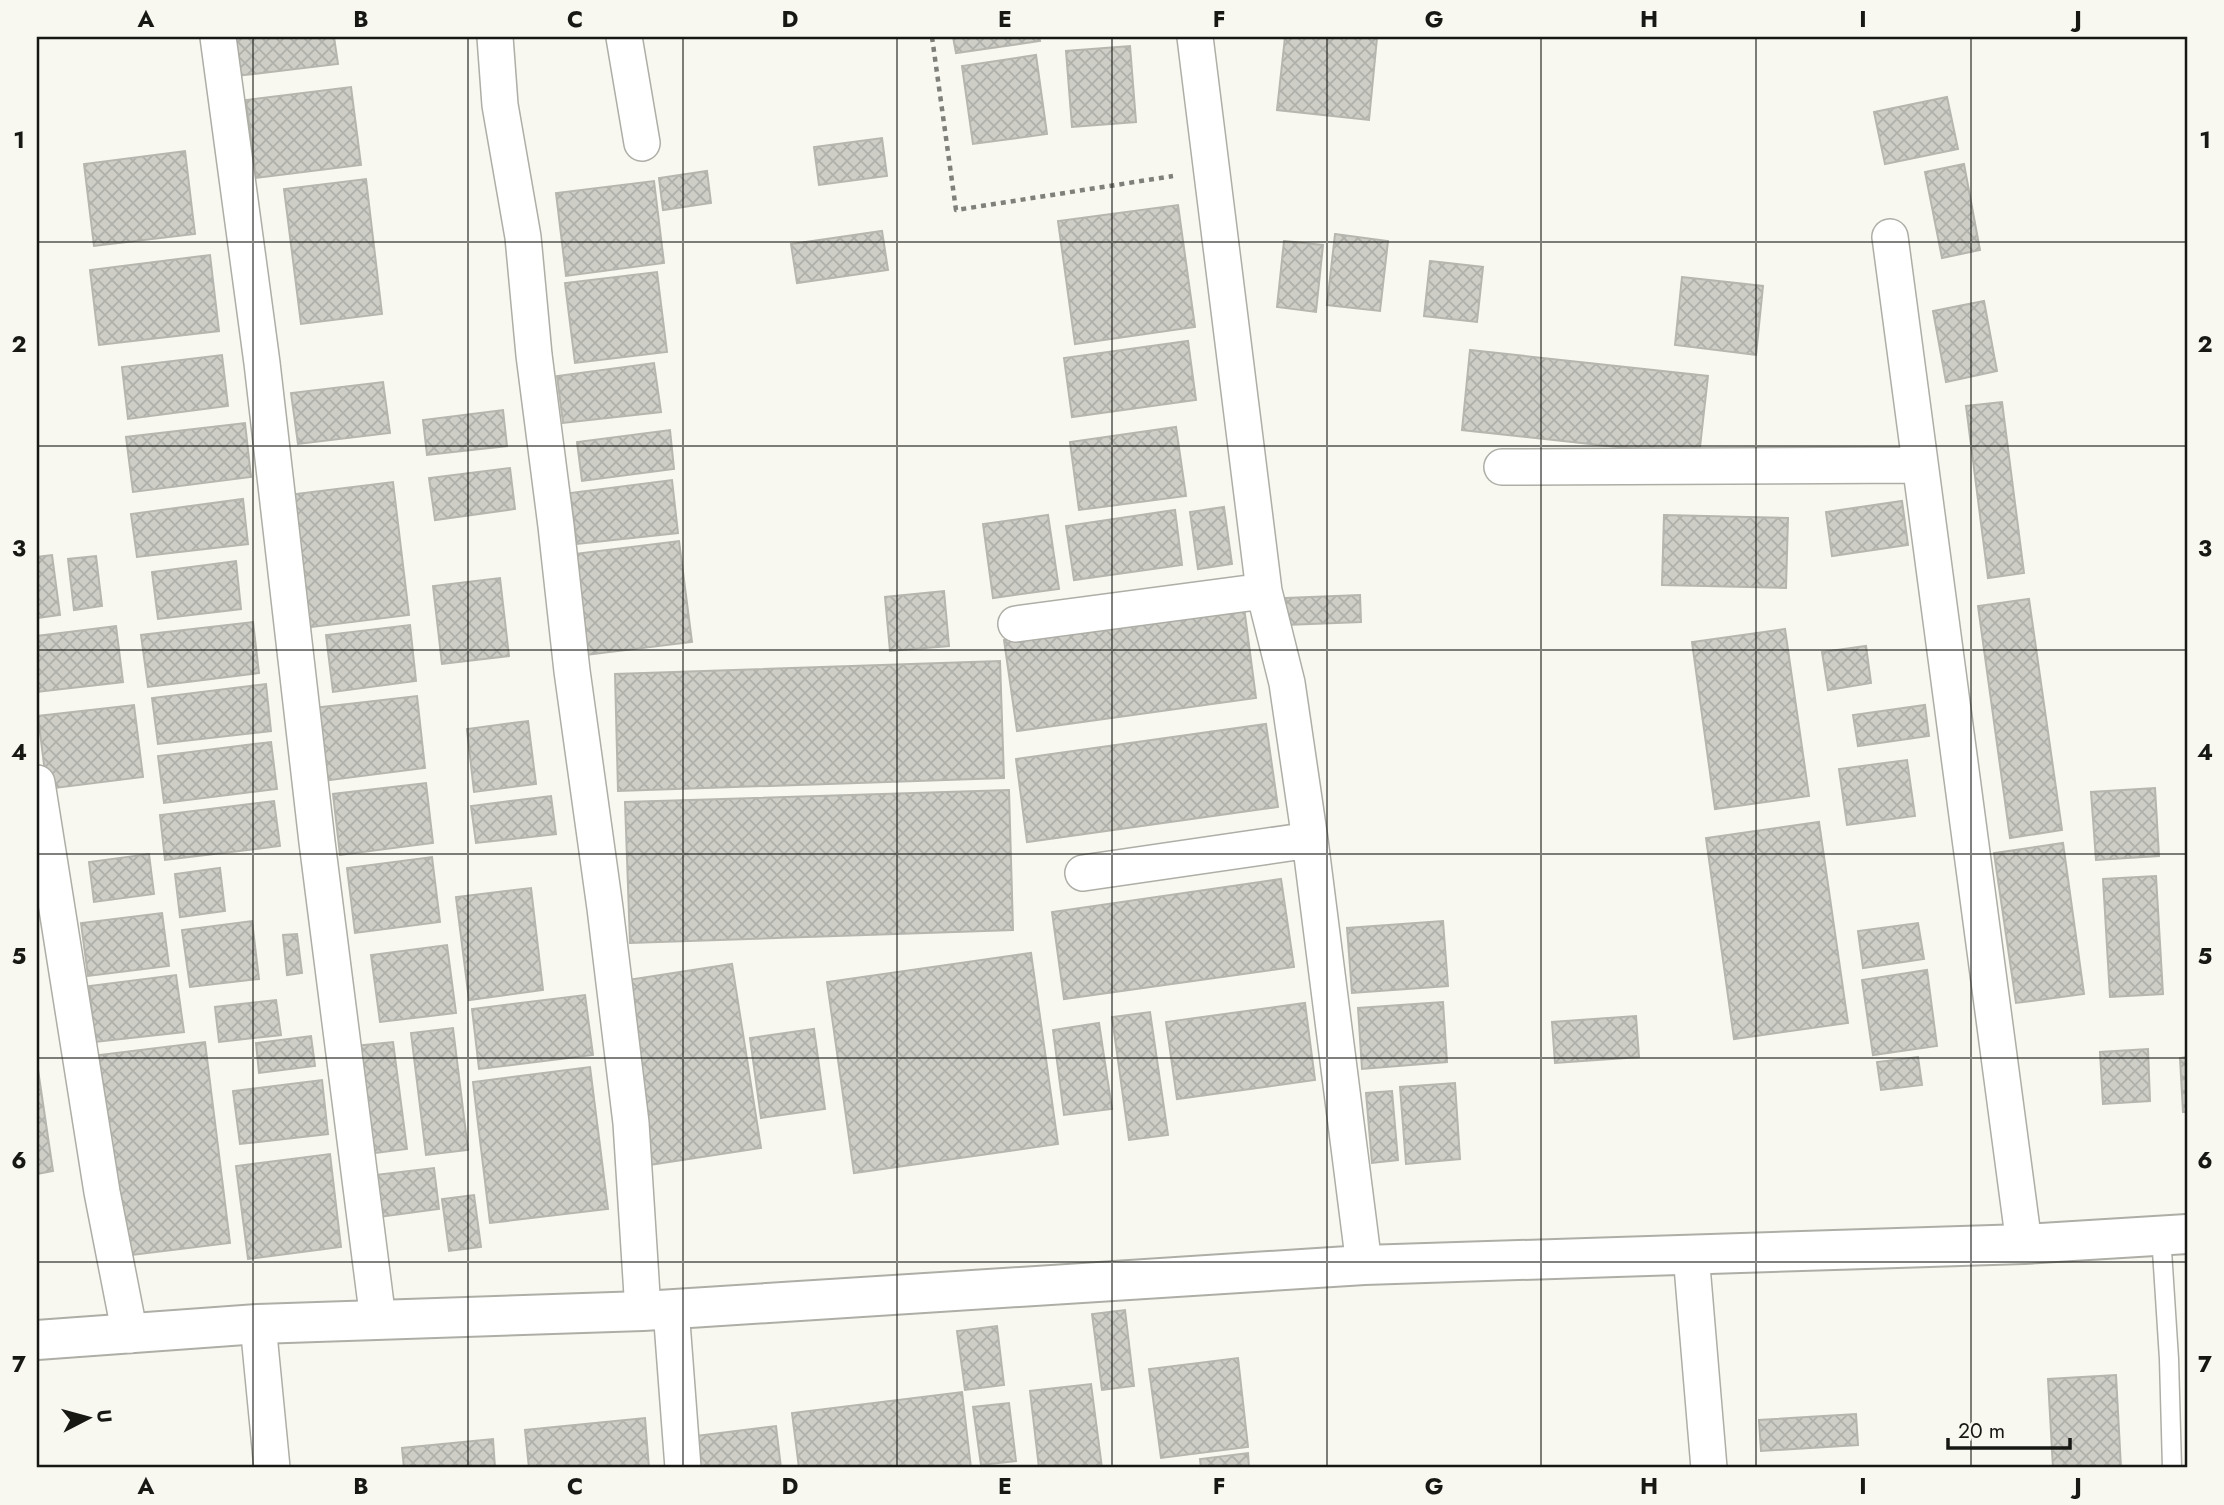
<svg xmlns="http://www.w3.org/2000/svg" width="2224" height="1505" viewBox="0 0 2224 1505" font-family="Jost,sans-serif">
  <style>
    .building { fill: url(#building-cross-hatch); stroke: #b6b6af; stroke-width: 2 }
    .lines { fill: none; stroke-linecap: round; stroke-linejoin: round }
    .lane-casing { stroke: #aeaea7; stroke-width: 21 }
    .street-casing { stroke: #aeaea7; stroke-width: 38 }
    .secondary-casing { stroke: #aeaea7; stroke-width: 42 }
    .path { stroke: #80807b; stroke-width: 4.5; stroke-dasharray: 5 5; stroke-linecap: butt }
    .lane { stroke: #fff; stroke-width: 18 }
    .street { stroke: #fff; stroke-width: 35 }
    .secondary { stroke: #fff; stroke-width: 38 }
    .grid { fill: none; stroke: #171714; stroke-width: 2; stroke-opacity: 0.55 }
    .neatline { fill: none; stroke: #171714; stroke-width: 2.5 }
    .grid-label { font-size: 23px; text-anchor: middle; font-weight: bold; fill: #171714 }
  </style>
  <defs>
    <pattern id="building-cross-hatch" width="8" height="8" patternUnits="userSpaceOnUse" patternTransform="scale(1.75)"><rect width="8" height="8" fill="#cecec7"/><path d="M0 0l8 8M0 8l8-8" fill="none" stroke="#b0b0aa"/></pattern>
  </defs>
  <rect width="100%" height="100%" fill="#f8f8f1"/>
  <path class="building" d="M232,37h102l4,27 -102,12z
    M953,37h86l1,4 -84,12z
    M1285,37l92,1 -8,82 -92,-10z
    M1130,46l6,76 -64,5 -6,-76z
    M1036,55l11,79 -74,10 -11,-78z
    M351,87l10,78 -105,13 -10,-78z
    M1947,97l11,52 -73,15 -11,-52z
    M882,138l5,38 -68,9 -5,-38z
    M185,151l10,83 -101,12 -10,-82z
    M1964,164l16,86 -38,8 -17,-86z
    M707,171l4,32 -48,7 -4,-32z
    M366,179l16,135 -81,10 -17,-135z
    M654,181l10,82 -98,13 -10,-83z
    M1178,205l17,122 -120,17 -17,-123z
    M882,231l6,39 -91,13 -6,-39z
    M1335,234l53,7 -8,70 -53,-6z
    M1284,241l39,4 -7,67 -39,-5z
    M210,255l9,76 -120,14 -9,-75z
    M1430,261l53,6 -6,55 -53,-6z
    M657,272l10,80 -92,11 -10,-80z
    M1682,277l81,9 -7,69 -81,-10z
    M1984,301l13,70 -51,11 -13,-71z
    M1188,341l8,59 -124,17 -8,-59z
    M1470,350l238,26 -9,80 -237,-26z
    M222,355l6,51 -100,13 -6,-52z
    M654,363l7,49 -98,11 -6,-47z
    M383,382l7,51 -92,11 -7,-51z
    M2002,402l22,171 -36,5 -22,-172z
    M503,410l4,36 -80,9 -4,-35z
    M245,423l6,54 -118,15 -7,-55z
    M1176,427l10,69 -107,14 -9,-68z
    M670,430l4,39 -92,12 -5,-39z
    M510,468l5,41 -80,11 -6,-42z
    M672,480l6,53 -101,11 -7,-51z
    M393,482l16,133 -105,13 -17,-133z
    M243,499l5,45 -111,13 -6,-43z
    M1902,501l6,44 -76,11 -6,-44z
    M1224,507l8,57 -34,5 -8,-57z
    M1175,510l7,55 -108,15 -8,-54z
    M1048,515l11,74 -66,9 -10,-74z
    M1664,515l124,3 -2,70 -124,-3z
    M679,541l13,101 -106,13 -12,-101z
    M52,555l8,60 -23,3v-61z
    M96,556l6,50 -28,4 -6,-51z
    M236,561l5,48 -83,10 -6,-47z
    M500,578l9,78 -67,8 -9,-78z
    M944,591l5,55 -59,5 -5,-54z
    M1360,595l1,27 -75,3v-27z
    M2029,599l33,231 -52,8 -32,-232z
    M1244,607l12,91 -239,33 -13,-91z
    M253,622l6,51 -111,14 -7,-52z
    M410,625l6,56 -83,11 -7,-57z
    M116,626l7,56 -86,10v-56z
    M1785,629l24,167 -94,13 -23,-167z
    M1866,646l5,37 -43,7 -6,-38z
    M1000,661l4,117 -386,13 -3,-117z
    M266,684l5,47 -113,13 -6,-46z
    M417,696l8,72 -102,13 -9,-73z
    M134,705l9,72 -96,12 -9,-73z
    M1925,705l4,31 -71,10 -5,-31z
    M528,721l8,63 -62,8 -7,-63z
    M1266,724l12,83 -251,35 -11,-83z
    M271,742l6,47 -113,14 -6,-47z
    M1907,760l8,56 -68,9 -8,-56z
    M426,783l7,60 -93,12 -7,-61z
    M2155,788l4,68 -63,4 -5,-68z
    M1009,790l4,140 -383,13 -5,-141z
    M551,796l5,38 -80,9 -5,-37z
    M274,801l6,45 -115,14 -5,-45z
    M1819,822l29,201 -114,16 -28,-201z
    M2063,843l21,151 -68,9 -22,-150z
    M149,854l5,40 -60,8 -5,-40z
    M432,857l8,65 -85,11 -8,-65z
    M220,868l5,43 -45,6 -5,-43z
    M2156,876l7,118 -53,3 -7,-118z
    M1281,879l13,88 -230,32 -12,-87z
    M531,888l12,102 -74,10 -13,-103z
    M162,913l7,53 -81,10 -7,-53z
    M252,921l7,58 -69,8 -8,-57z
    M1443,921l5,65 -96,7 -5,-65z
    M1918,923l6,36 -61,9 -5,-37z
    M297,934l5,39 -15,2 -4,-40z
    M447,945l9,68 -76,9 -9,-67z
    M1031,953l27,191 -204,29 -27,-191z
    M732,964l29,184 -112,17 -28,-184z
    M1927,970l10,76 -64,9 -11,-75z
    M176,975l8,57 -89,10 -6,-56z
    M585,995l8,60 -114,14 -7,-60z
    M276,1000l5,35 -62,7 -4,-35z
    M1443,1002l4,60 -85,7 -4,-61z
    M1305,1003l10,77 -138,19 -11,-77z
    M1150,1012l18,123 -39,5 -17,-123z
    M1636,1016l3,41 -84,6 -3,-41z
    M1099,1023l13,86 -48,6 -11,-85z
    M453,1028l15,122 -42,5 -15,-122z
    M814,1029l11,80 -64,9 -11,-80z
    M311,1036l4,30 -56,7 -3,-30z
    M205,1042l25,201 -106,13 -25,-201z
    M393,1042l14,107 -39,5 -13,-108z
    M2148,1049l2,52 -47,3 -3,-52z
    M1918,1057l4,28 -41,5 -4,-28z
    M2187,1057v55h-4l-3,-54z
    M37,1063l16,108 -16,3z
    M590,1067l18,142 -118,14 -17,-141z
    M322,1080l6,54 -88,10 -7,-53z
    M1455,1083l5,76 -54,5 -6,-77z
    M1392,1091l6,69 -26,3 -6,-70z
    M330,1154l11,93 -93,12 -12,-93z
    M434,1168l5,41 -67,9 -6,-42z
    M474,1195l7,52 -32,4 -7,-52z
    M1125,1310l9,76 -32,4 -10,-76z
    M997,1326l7,59 -39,5 -8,-59z
    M1238,1358l10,89 -87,11 -12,-89z
    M2116,1375l5,93h-68l-5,-89z
    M1091,1384l11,84h-63l-9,-77z
    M962,1392l9,76h-172l-7,-55z
    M1009,1403l7,58 -35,4 -8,-58z
    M1856,1414l2,31 -97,6 -2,-31z
    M645,1418l4,50h-120l-4,-38z
    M776,1426l5,42h-82l-4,-32z
    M493,1439l2,29h-91l-2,-20z
    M1248,1453l1,15h-48l-1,-9z"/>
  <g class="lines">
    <g class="lane-casing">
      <path id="lane" d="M2161,1235l8,124 3,109"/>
    </g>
    <g class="street-casing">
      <path id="street" d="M218,37l44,326 55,479 61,478
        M495,37l5,68 23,132 11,118 22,171 16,145 33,237 26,215 12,188
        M624,37l18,106
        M1195,37l69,554 23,92 23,157 54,425
        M1890,237l134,1007
        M1502,467l418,-2
        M1016,624l248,-33
        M37,783l65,409 28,143
        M1083,873l227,-33
        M1691,1254l18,214
        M671,1309l12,159
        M258,1324l14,144"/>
    </g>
    <g class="secondary-casing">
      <path id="secondary" d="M37,1340l221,-16 385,-13 721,-46 660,-21 163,-10"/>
    </g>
    <path class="path" d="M932,37l24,173 217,-34"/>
    <use href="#lane" class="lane"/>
    <use href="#street" class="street"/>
    <use href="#secondary" class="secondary"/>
  </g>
  <path class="grid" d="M253,37v1431M468,37v1431M683,37v1431M897,37v1431M1112,37v1431M1327,37v1431M1541,37v1431M1756,37v1431M1971,37v1431M37,242h2150M37,446h2150M37,650h2150M37,854h2150M37,1058h2150M37,1262h2150"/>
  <rect width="2224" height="1505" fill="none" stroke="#f8f8f1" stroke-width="77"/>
  <g transform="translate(88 1418) rotate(84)" stroke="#f8f8f1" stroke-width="5" paint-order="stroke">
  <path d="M0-5L12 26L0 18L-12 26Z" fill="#171714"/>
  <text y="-10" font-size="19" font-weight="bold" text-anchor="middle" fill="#171714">U</text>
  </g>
  <path d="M1948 1438v10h122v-10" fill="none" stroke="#171714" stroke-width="3.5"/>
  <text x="1958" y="1438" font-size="21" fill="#171714" stroke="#f8f8f1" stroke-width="5" paint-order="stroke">20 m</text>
  <rect x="38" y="38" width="2148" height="1428" class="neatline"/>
  <g class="grid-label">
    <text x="146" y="27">A</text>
    <text x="361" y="27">B</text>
    <text x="575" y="27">C</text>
    <text x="790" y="27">D</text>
    <text x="1005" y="27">E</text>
    <text x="1219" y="27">F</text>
    <text x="1434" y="27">G</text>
    <text x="1649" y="27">H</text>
    <text x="1863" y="27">I</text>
    <text x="2078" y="27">J</text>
    <text x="19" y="148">1</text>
    <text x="2205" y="148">1</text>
    <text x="19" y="352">2</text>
    <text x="2205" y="352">2</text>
    <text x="19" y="556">3</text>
    <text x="2205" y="556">3</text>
    <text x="19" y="760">4</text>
    <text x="2205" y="760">4</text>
    <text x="19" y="964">5</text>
    <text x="2205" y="964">5</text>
    <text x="19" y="1168">6</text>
    <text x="2205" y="1168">6</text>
    <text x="19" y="1372">7</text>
    <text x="2205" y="1372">7</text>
    <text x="146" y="1494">A</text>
    <text x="361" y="1494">B</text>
    <text x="575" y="1494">C</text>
    <text x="790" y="1494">D</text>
    <text x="1005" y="1494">E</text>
    <text x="1219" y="1494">F</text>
    <text x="1434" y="1494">G</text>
    <text x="1649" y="1494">H</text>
    <text x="1863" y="1494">I</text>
    <text x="2078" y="1494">J</text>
  </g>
</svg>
